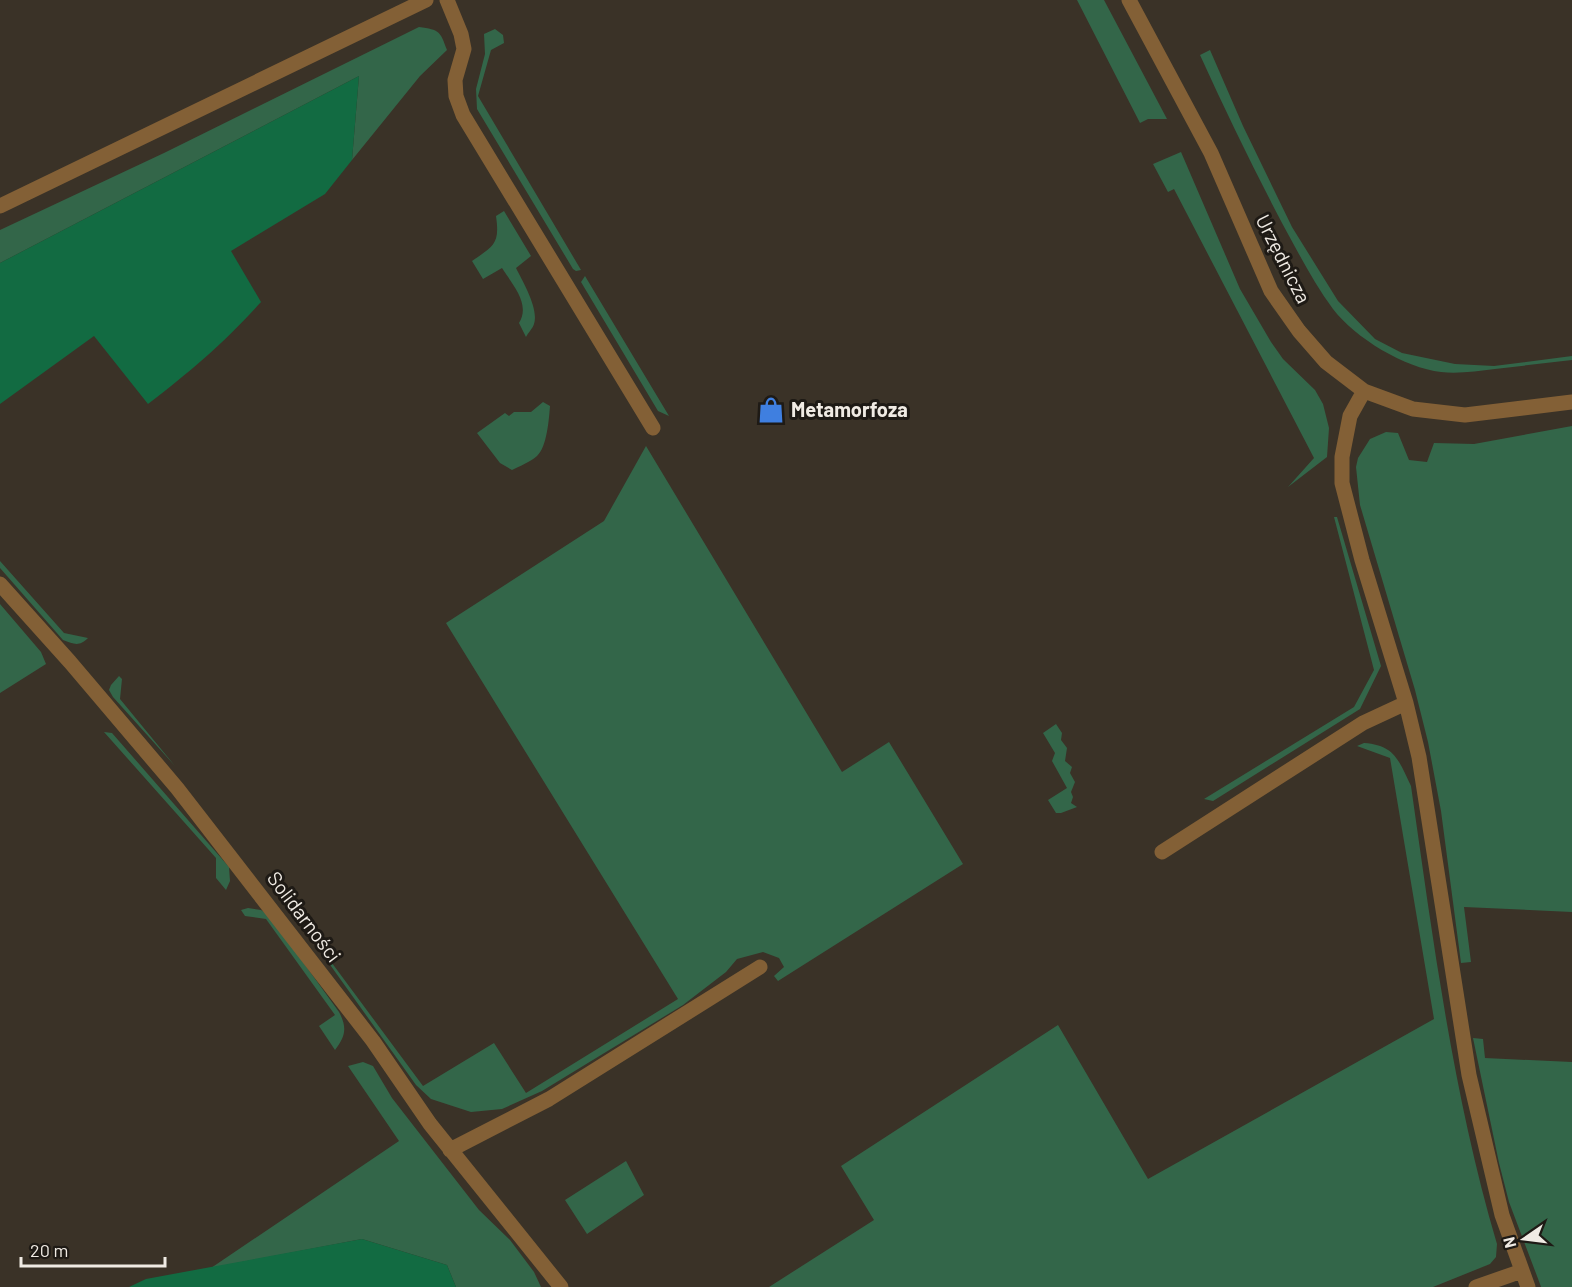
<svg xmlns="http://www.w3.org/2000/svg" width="1572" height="1287" viewBox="0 0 1572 1287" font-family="Barlow,sans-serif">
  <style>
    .green { fill: #336649 }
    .forest { fill: #126b42 }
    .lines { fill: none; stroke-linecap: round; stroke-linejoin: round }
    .minor { stroke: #836036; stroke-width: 15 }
    .labels { text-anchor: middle; stroke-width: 6; stroke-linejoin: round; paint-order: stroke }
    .street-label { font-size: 20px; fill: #f0ebe4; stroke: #1e1a15 }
    .poi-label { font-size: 20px; font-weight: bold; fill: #f0ebe4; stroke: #1e1a15; text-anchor: start }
  </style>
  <rect width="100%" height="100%" fill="#3a3227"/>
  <path class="green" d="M1077,0h27l63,119h-19l-8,4z
    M419,27c21,3 21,4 28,23l-27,26 -68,84 7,-84 -359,187v-33l164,-77z
    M495,29l8,6 1,8 -13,7 -13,46 103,174 -5,1 -3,-2 -96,-160 -1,-20 9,-35 -1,-20z
    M1210,50l33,76 49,101 46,74 37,38 27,14 53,11 39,2 78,-10v4c-26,3 -51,6 -77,9 -18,2 -36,5 -54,3 -36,-4 -86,-34 -108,-63 -20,-27 -35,-57 -51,-86 -29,-55 -56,-111 -82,-168z
    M1181,152l59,137 31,53 12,17 32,31 8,14 6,24 -2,29 -39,30 26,-29 -140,-269 -6,3 -15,-28z
    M504,211l27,45 -15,12c7,14 23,41 18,56 -1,4 -6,9 -8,13l-7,-14c12,-19 -7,-39 -17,-55l-19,11 -11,-18c22,-15 28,-17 24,-45z
    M585,276l84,140 -11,-5 -77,-129z
    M543,402l7,4c-1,13 -3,41 -13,50 -7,6 -17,10 -25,14l-12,-7 -23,-30 28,-20 4,3 5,-4h17z
    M1572,426v486l-108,-5 7,55 -10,1 -20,-152 -13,-69 -13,-52 -55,-185 -4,-38 2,-9 12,-19 16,-7 12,1 11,27 18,2 7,-19 40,1z
    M646,446l196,326 47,-30 74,122 -185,117 -4,-5 10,-9 -5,-9 -16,-6 -26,7 -11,13 -43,33 -141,86 -40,18 -31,3 -40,-13 -15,-14 -148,-207 29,24 9,26 117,158 71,-43 32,50 152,-94 -232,-376 158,-102z
    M1334,517h3l44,149 -21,43 -147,92 -9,-2 150,-92 20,-37z
    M0,561l64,72 24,5c-9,9 -14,6 -25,2l-63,-72z
    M0,604l41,48 5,12 -46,29z
    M119,676l3,3 -2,20 55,67 -62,-69 -4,-7 2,-5z
    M1056,724l6,9 -1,7 6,8 -2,13 7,6 -2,6 5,9 -4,10 2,5 -2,6 6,4 -16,6h-5l-8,-13 19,-12 -15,-27 3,-8 -12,-20z
    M104,732l8,1 117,134 1,14 -4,9 -10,-12v-20z
    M1364,743c31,2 35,18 47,43 22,154 42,309 86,458l-1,13 -6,7 -57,23h-664l105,-67 -33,-54 217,-141 90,154 286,-160 -44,-261 -33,-12z
    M248,908l13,2 8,5 70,97c8,15 7,24 -4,38l-16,-24 16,-11 -69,-96 -21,-3 -4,-6z
    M1473,1038l10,1 2,19 87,4v225h-31l-1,-3 -31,-82 -10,-39z
    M363,1062l10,4 19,32 87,112 31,30 24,32 7,15h-85l-9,-22 -85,-26 -151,29 188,-127 -51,-75z
    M626,1161l18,34 -57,39 -22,-34z"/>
  <path class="forest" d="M359,76l-7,84 -27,34 -94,57 30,51c-37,41 -70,69 -113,102l-54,-68 -94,68v-141z
    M362,1239l85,26 9,22h-327l17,-8z"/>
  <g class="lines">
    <path class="minor" d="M447,0l14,34 3,15 -9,31 1,16 7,19 190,313
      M1129,0l82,153 60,138 28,40 27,31 38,29 49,18 52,6 107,-13
      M0,206l426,-206
      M1364,391l-14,25 -8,41v26l20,77 44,143 13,54 50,318 33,140 26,72
      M0,584l70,78 107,126 196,253 57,83 131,163
      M1162,852l201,-129 43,-20
      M450,1150l99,-51 211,-132
      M1476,1287l46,-16"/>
  </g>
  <defs>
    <g id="shop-bare" transform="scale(2.07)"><path d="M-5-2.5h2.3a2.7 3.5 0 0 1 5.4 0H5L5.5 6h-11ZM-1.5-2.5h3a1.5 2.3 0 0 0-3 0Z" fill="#3f7fe0" stroke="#1e1a15" stroke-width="2.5" paint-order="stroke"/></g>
  </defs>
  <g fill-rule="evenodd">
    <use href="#shop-bare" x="771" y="410"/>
  </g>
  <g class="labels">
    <g class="street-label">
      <text transform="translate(1283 259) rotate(63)" y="7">Urzędnicza</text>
      <text transform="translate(304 917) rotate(53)" y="7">Solidarności</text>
    </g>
    <g class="poi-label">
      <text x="791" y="417">Metamorfoza</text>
    </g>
  </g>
  <g transform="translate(1524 1239) rotate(256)" stroke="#1e1a15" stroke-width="4.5" paint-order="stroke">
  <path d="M0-4.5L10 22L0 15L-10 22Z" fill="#f0ebe4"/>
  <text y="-9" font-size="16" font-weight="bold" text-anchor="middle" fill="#f0ebe4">N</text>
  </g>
  <path d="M21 1257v9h144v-9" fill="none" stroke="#f0ebe4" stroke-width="3"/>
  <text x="30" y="1257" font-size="18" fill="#f0ebe4" stroke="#1e1a15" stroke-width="4.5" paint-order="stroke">20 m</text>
</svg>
